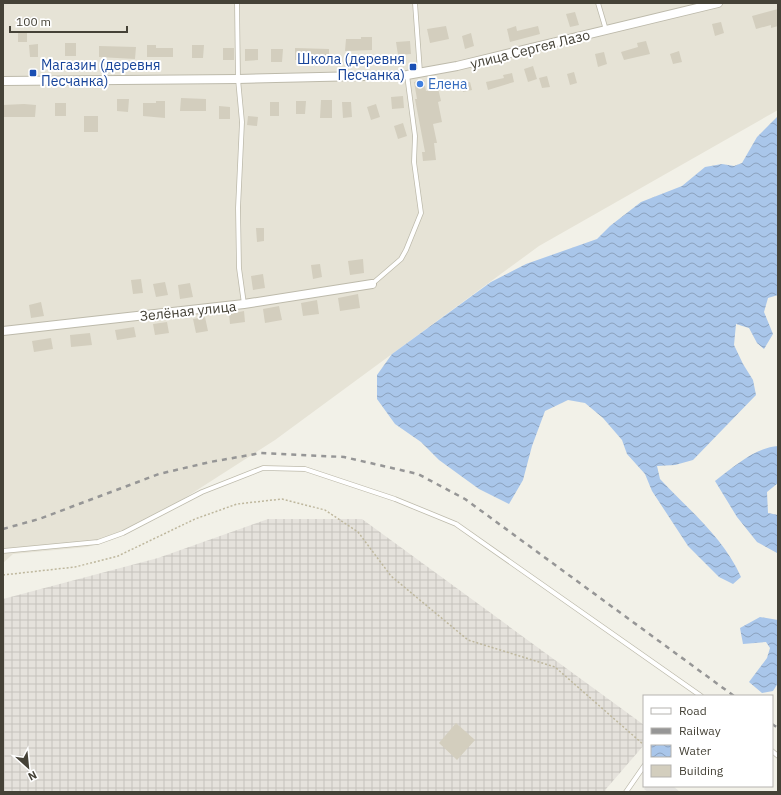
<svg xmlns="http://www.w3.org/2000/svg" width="781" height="795" viewBox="0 0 781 795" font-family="'IBM Plex Sans',sans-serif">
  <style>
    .residential { fill: #e6e3d6 }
    .industrial { fill: url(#industrial-grid) }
    .parking { fill: #e4e3df }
    .water { fill: url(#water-waves) }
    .building { fill: #d3cebe }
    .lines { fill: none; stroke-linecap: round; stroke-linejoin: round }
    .service-casing { stroke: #bdbaab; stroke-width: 5.5 }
    .minor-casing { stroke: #bdbaab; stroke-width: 10 }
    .path { stroke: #beb79d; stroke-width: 1.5; stroke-dasharray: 2 2; stroke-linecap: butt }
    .service { stroke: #fff; stroke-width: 4 }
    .minor { stroke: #fff; stroke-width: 8 }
    .rail { stroke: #969696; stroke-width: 2.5; stroke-dasharray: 5 5; stroke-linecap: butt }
    .transit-dot { fill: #1a4fb4; stroke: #fff; stroke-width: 1.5 }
    .shop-dot { fill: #3f7fe0; stroke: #fff; stroke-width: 1.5 }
    .labels { text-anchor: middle; stroke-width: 4; stroke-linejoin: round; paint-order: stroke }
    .street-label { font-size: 14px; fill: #454237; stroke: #fff }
    .transit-label { font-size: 14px; fill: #164399; stroke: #fff; text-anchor: end }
    .shop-label { font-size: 14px; fill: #366cbe; stroke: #fff; text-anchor: start }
  </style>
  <defs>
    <pattern id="industrial-grid" width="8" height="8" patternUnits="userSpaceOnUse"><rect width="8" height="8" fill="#e5e2dc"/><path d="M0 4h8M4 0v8" fill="none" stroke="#c6c3bd"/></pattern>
    <pattern id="water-waves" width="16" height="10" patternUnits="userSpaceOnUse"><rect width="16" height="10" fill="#a9c6ea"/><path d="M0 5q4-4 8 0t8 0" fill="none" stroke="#8ba2be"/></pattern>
  </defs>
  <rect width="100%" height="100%" fill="#f2f1e8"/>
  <path class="residential" d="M3,3h775v107l-239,136 -264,194 -137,88 -27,12 -24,7 -74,7 -10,9z"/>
  <path class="industrial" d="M268,519h94l282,206v20l-38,44 -1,3h-602v-193l155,-41z"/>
  <path class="parking" d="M646,786h27l7,6h-32l-4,-3z"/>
  <path class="water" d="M778,116v179l-10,3 -4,14 9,22 -9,15 -7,-6 -8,-15 -13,-4 -2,21 9,19 10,16 3,15 -63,65 -18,5 -18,1 3,13c28,30 64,59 81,98l-8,7 -14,-7 -31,-31 -36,-55 -7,-17 -18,-20 -5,-14 -19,-22 -18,-15 -17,-3 -23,11 -13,35 -9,34 -14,24 -30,-15 -40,-29 -18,-18 -26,-18 -18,-25v-24l15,-21 99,-72 35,-18 71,-25 13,-13 31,-24 41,-16 23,-19 17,-3 12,2 8,-3 15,-26z
    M778,446v37l-11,9 1,21 10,2 -1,38 -20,-11 -20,-25 -22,-36c19,-14 39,-33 63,-35z
    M760,617l18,3v63l-5,8 -11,2 -13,-11 18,-24 3,-10 -4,-6 -23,2 -3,-16z"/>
  <path class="building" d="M778,9v17l-7,2v-3l-15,4 -4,-13z
    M575,12l4,13 -9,2 -4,-13z
    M721,22l3,11 -9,3 -3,-12z
    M446,26l3,13 -19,4 -3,-14z
    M516,26l1,5 21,-5 2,8 -30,8 -3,-13z
    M18,31h9v11h-9z
    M471,33l3,13 -9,3 -3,-13z
    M361,37h11v13l-27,1 1,-12h15z
    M410,41l1,13 -13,1 -2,-13z
    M646,41l4,13 -26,6 -3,-8 17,-5 -1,-4z
    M65,43h11v13h-11z
    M38,44v13h-8l-1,-12z
    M147,45h9v3h17v9h-26z
    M192,45h12l-1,13h-11z
    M99,46l37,1 -1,12 -36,-2z
    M223,48h11v12h-11z
    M295,48l34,1v12l-34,-1z
    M245,49h13v11l-13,1z
    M271,49h12l-1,13h-11z
    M679,51l3,11 -9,2 -3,-10z
    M604,52l3,12 -9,3 -3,-13z
    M533,66l4,13 -9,3 -4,-13z
    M574,72l3,11 -7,2 -3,-11z
    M512,73l2,9 -26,8 -2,-8 18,-4 -1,-3z
    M547,76l3,11 -8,1 -3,-10z
    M424,80l2,11 12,-3 3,13 -3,1 4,20 -9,2 4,19h-3l2,17 -13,1 -1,-9h3l-10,-53h2l-3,-17z
    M470,82l2,8 -9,2 -2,-8z
    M403,96l1,12 -12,1 -1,-12z
    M181,98l25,1v12h-26z
    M117,99h12l-1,13 -11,-1z
    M321,100h11v18h-12z
    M156,101h9v17l-22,-2v-13h13z
    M296,101h10l-1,13h-9z
    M270,102h9v14h-9z
    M342,102h9l1,15 -9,1z
    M55,103h11v13h-11z
    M24,104l12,1 -1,12h-32v-12z
    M376,104l4,13 -9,3 -4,-13z
    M219,106l11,1v12h-11z
    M84,116h14v16h-14z
    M248,116l10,1 -1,9 -10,-1z
    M403,123l4,13 -9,3 -4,-13z
    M256,228h8v13l-7,1z
    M363,259l1,14 -14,2 -2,-14z
    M320,264l2,13 -9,2 -2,-14z
    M263,274l2,14 -12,2 -2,-14z
    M141,279l2,14 -10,1 -2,-14z
    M165,282l3,13 -12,2 -3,-13z
    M190,283l3,14 -13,2 -2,-14z
    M358,294l2,14 -20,3 -2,-13z
    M317,300l2,14 -16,2 -2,-13z
    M41,302l3,14 -13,2 -2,-13z
    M279,306l3,14 -17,3 -2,-14z
    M244,311l1,11 -15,2 -1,-10z
    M205,317l3,14 -12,2 -3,-14z
    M167,322l2,11 -14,2 -2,-11z
    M134,327l2,10 -19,3 -2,-10z
    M90,333l2,12 -21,2 -1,-12z
    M51,338l2,11 -19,3 -2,-11z
    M456,723l19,17 -18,20 -18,-17z"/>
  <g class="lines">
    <g class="service-casing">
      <path id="service" d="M237,3l1,76 4,43 -4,86 1,60 5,36
        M415,3l5,69
        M598,3l8,27
        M372,284l29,-25 5,-9 15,-37 -7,-51 1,-26 -8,-61
        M3,551l95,-9 25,-9 79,-41 61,-24 42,1 90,30 61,25 245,172
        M772,751l6,5
        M626,792l18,-26"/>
    </g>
    <g class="minor-casing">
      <path id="minor" d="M3,81l235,-2 169,-4 50,-9 261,-63
        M3,331l241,-27 128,-20"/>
    </g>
    <path class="path" d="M3,575l72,-8 43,-11 77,-37 42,-15 45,-5 43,11 33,22 33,44 77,64 87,27 89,78"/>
    <use href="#service" class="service"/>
    <use href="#minor" class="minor"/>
    <path class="rail" d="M3,529l36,-10 120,-45 51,-12 51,-9 83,4 74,17 47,25 269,197
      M772,724l6,4"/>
  </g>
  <g class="transit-dot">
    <rect x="409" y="63" width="8" height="8" rx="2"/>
    <rect x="29" y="69" width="8" height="8" rx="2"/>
  </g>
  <circle class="shop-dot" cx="420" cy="84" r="4"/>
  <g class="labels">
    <g class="street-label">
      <text transform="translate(530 49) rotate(-14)" y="5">улица Сергея Лазо</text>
      <text transform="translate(188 311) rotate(-6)" y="5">Зелёная улица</text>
    </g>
    <g class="transit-label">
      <text x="405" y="64">Школа (деревня<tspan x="405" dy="16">Песчанка)</tspan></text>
      <text x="41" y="70" text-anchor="start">Магазин (деревня<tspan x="41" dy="16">Песчанка)</tspan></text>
    </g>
    <g class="shop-label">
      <text x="428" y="89">Елена</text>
    </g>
  </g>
  <rect width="781" height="795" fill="none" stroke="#454237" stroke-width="8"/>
  <rect x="643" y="695" width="130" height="92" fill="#ffffff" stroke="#b5b3af"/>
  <rect x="651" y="708" width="20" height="6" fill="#ffffff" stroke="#b5b3af"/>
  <text x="679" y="715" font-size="12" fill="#454237">Road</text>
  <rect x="651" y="728" width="20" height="6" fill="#969696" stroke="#b5b3af"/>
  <text x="679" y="735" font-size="12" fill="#454237">Railway</text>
  <rect x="651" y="745" width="20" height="12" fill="url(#water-waves)" stroke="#b5b3af"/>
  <text x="679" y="755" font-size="12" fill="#454237">Water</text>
  <rect x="651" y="765" width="20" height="12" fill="#d3cebe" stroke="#b5b3af"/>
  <text x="679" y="775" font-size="12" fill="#454237">Building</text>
  <g transform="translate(28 767) rotate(153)" stroke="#ffffff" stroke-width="3" paint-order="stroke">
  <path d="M0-3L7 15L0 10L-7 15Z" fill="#454237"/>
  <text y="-6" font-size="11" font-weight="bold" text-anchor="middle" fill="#454237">N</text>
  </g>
  <path d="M10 26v6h117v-6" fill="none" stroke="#454237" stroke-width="2"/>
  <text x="16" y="26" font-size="12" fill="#454237" stroke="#ffffff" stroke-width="3" paint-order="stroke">100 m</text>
</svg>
